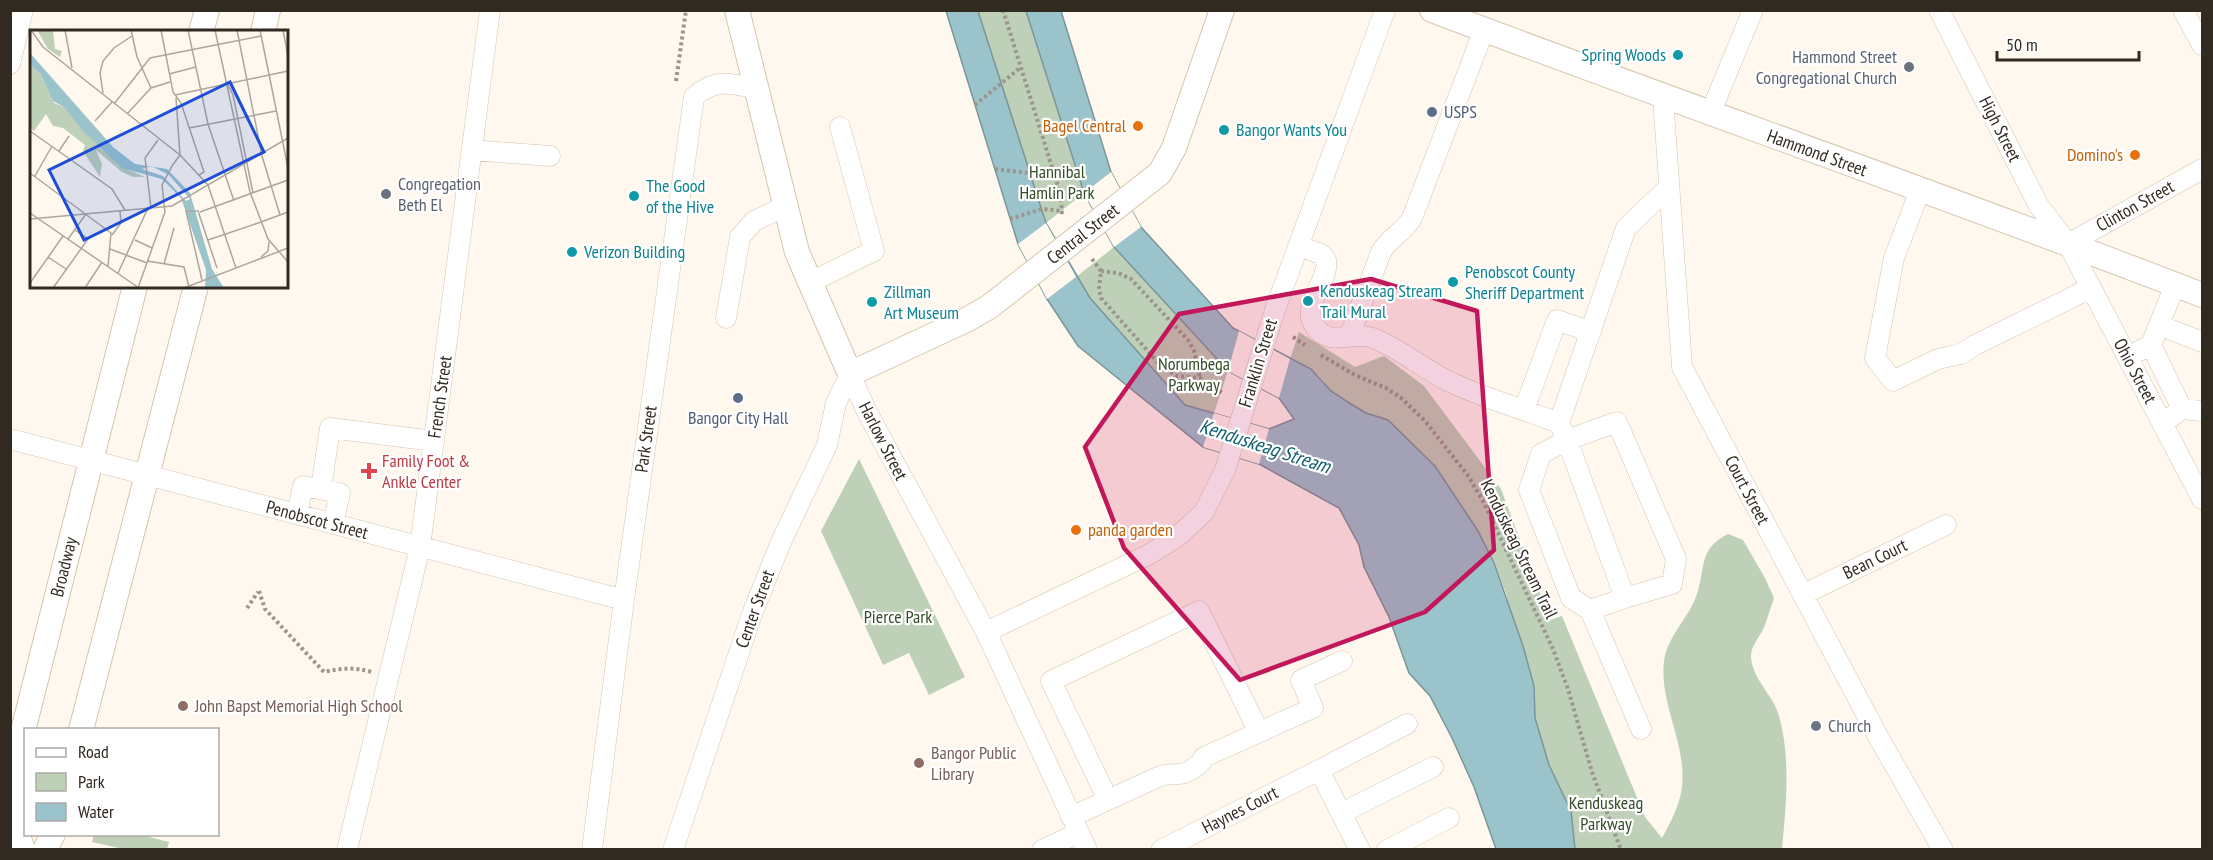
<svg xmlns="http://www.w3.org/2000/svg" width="2213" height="860" viewBox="0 0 2213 860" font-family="'PT Sans Narrow',sans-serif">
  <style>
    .green { fill: #bed0b7 }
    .water { fill: #9bc3cc; stroke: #7b9599; stroke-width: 1.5 }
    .pier { fill: #fff8ef }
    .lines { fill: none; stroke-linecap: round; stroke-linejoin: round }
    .minor-casing { stroke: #d5c5ae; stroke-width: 21 }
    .major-casing { stroke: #d5c5ae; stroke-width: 26 }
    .path { stroke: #9c958c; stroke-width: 4; stroke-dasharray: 3 3; stroke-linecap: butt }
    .minor { stroke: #fff; stroke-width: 20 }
    .major { stroke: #fff; stroke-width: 24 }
    .marked { fill: #c2185b; fill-opacity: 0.2; stroke: #c2185b; stroke-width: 4.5; stroke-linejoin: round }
    .culture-dot { fill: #0f9aa8; stroke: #fff; stroke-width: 2 }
    .worship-dot { fill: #6b7280; stroke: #fff; stroke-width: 2 }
    .service-dot { fill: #5c6f8a; stroke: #fff; stroke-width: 2 }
    .food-dot { fill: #e8710a; stroke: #fff; stroke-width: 2 }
    .health-dot { fill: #e0444e; stroke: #fff; stroke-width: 2 }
    .education-dot { fill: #8d6e63; stroke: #fff; stroke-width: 2 }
    .labels { text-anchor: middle; stroke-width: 4.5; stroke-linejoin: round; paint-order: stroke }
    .culture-label { font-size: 18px; fill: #0d838f; stroke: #fff; text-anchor: start }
    .worship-label { font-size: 18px; fill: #5b616d; stroke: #fff; text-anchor: start }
    .service-label { font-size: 18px; fill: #4e5e75; stroke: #fff; text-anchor: start }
    .food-label { font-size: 18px; fill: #c56008; stroke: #fff; text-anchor: end }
    .street-label { font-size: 18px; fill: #312a21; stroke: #fff }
    .park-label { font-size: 18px; fill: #304d24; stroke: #fff }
    .health-label { font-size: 18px; fill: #be3a42; stroke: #fff; text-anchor: start }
    .education-label { font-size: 18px; fill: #785e54; stroke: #fff; text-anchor: start }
    .water-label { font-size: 20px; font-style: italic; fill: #136170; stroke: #fff }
    .inset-road { fill: none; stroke: #ada69d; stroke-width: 1.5 }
    .view { fill: #1d4ed8; fill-opacity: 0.15; stroke: #1d4ed8; stroke-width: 3 }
    .inset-edge { fill: none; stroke: #312a21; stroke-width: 3 }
  </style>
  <rect width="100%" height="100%" fill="#fff8ef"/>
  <path class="green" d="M978,11h48l58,182 -38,30z
    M1114,247l114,124 -14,42 -29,-8 -95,-107 -14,-21z
    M1299,332l56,35 29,-11 40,30 77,103 49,131 12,-4 83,201 17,21c8,-14 18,-34 20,-51 5,-43 -23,-83 -18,-126 4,-27 27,-45 34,-70 7,-26 2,-43 30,-57l15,6 22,38 9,20c-3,9 -6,18 -9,27 -4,11 -15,21 -14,33 2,22 23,38 28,58 12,42 7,91 3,133h-207l-4,-38 -22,-45 -14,-48 -29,-125 -12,-30 -16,-32 -43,-65 -47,-46 -22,-7 -15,-9 -20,-13 -13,-16 -28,-16z
    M859,459l106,218 -36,18 -20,-42 -26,12 -62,-134z
    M149,834v3l20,5 -2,7h-44l-31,-7 2,-7z"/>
  <path class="water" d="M946,11h32l68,212 44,75 95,107 84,24 25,-10 -15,-21 -51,-27 -114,-124 -30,-54 -58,-182h35l50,161 30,55 92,101 78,41 20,22 20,13 15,9 22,7 47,46 43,65 16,32 29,83 11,40 1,32 14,47 22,46 4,38h-79l-22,-62 -22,-49 -22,-42 -21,-23 -20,-56 -25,-50 -5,-22 -20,-37 -80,-44 -56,-17 -125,-101 -31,-47 -29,-55z"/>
  <path class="pier" d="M1111,172l30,55 -27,20 -30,-54z
    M1046,223l30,54 -29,22 -29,-55z
    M1239,331l51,28 -11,39 -51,-27z
    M1214,413l55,16 -10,35 -56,-17z"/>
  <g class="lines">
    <g class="minor-casing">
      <path id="minor" d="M1939,10l100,196 29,38 134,255
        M2183,10l19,35
        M10,64l13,-54
        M1663,97l19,270 198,373 63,110
        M1710,114l43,-104
        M472,150l78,6
        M1920,190l-26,68 -19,100 18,23 45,-22 23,-5 14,-9 116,-57
        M2068,244l134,-75
        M1298,246l23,8 5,6c4,21 -25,44 -12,65 14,24 38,5 59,13 26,10 49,30 75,43 35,17 75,28 111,42
        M811,282l63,-31 -34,-124
        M726,318l14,-81 14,-16 32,-15
        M2159,325l43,17
        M1350,335l31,-83c8,-14 23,-20 31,-34l72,-188
        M2151,345l31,64 -19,14
        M2139,351l12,-6 24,-60
        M850,374l17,38 119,220 101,218
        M2182,409l20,2
        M1524,410l33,-90 34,12
        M10,439l614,161
        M321,489l9,-61 104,13
        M297,514l6,-28 37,7 -7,31
        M1804,594l142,-69
        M1590,610l35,-12
        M986,632l162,-77 29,-18 27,-25 21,-42 51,-163 109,-297
        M1641,729l-51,-119 -19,-12 -42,-108 12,-36 26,-14 50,-18 59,137 -4,25 -47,14 -58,-158 -8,-17 67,-195 43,-41
        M1108,800l-57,-119 148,-70 60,121
        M1342,813l91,-46
        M1071,817l87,-40c10,-4 11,-2 21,-3 8,0 22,-9 25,-17l109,-49 -12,-28 41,-19
        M347,850l73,-303 70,-537
        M592,850l32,-250 70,-503c21,-19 37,-14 64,-8
        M673,850l79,-236 29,-72 46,-97 9,-42 14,-29
        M1042,850l36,-17
        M1161,850l158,-80
        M1360,850l-41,-80 88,-46
        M1387,850l62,-32"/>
    </g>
    <g class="major-casing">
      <path id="major" d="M737,10l60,242 53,122 118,-55 21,-12 171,-134 14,-25 48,-138
        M1432,10c256,97 515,186 770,285
        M201,32l6,-22
        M263,32l5,-22
        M81,730l115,-444
        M23,850l-6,-17 6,-102 112,-445
        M45,850l8,-16"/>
    </g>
    <path class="path" d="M1003,10l58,186 1,21
      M676,81l10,-71
      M975,105l46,-38
      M995,169l60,7
      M1010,219l32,-10 21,2
      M1092,259l9,12 -2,17 2,10 59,67 17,11 23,2 24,16
      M1101,271l17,2 13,6 57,61 6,11 6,27
      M1293,337l12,8
      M1321,355l34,20 31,13 15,10 24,23 44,56 15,26 69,146 15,40 24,83 29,78
      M259,591l6,18 59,63c17,-4 31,-5 48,0
      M247,608l11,-16"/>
    <use href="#minor" class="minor"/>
    <use href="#major" class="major"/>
  </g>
  <path class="marked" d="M1371,279l106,32 17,239 -69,62 -185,68 -116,-132 -39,-101 94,-133z"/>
  <g class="culture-dot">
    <circle cx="1678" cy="55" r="6"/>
    <circle cx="1224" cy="130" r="6"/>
    <circle cx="634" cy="196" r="6"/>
    <circle cx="572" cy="252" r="6"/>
    <circle cx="1453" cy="282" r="6"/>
    <circle cx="1308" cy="301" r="6"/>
    <circle cx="872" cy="302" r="6"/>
  </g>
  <g class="worship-dot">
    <circle cx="1909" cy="67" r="6"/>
    <circle cx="386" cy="194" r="6"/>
    <circle cx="1816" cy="726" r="6"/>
  </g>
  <g class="service-dot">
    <circle cx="1432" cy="112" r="6"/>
    <circle cx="738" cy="398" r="6"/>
  </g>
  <g class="food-dot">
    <circle cx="1138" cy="126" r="6"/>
    <circle cx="2135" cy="155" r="6"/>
    <circle cx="1076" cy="530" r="6"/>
  </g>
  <path class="health-dot" d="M366 462h6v6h6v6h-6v6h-6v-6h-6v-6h6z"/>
  <g class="education-dot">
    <circle cx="183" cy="706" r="6"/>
    <circle cx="919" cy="763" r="6"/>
  </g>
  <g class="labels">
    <g class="culture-label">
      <text x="1666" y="61" text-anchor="end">Spring Woods</text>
      <text x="1236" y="136">Bangor Wants You</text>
      <text x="646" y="192">The Good<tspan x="646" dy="21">of the Hive</tspan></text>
      <text x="584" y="258">Verizon Building</text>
      <text x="1465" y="278">Penobscot County<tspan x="1465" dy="21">Sheriff Department</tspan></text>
      <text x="1320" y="297">Kenduskeag Stream<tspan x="1320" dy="21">Trail Mural</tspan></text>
      <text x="884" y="298">Zillman<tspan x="884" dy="21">Art Museum</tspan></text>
    </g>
    <g class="worship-label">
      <text x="1897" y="63" text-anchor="end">Hammond Street<tspan x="1897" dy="21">Congregational Church</tspan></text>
      <text x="398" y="190">Congregation<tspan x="398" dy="21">Beth El</tspan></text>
      <text x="1828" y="732">Church</text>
    </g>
    <g class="service-label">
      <text x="1444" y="118">USPS</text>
      <text x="738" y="424" text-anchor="middle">Bangor City Hall</text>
    </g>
    <g class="food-label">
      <text x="1126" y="132">Bagel Central</text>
      <text x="2123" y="161">Domino's</text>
      <text x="1088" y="536" text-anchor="start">panda garden</text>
    </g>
    <g class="street-label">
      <text transform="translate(2000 129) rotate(63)" y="6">High Street</text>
      <text transform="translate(1817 153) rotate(20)" y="6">Hammond Street</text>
      <text transform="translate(2135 206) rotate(-29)" y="6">Clinton Street</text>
      <text transform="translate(1083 234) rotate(-38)" y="6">Central Street</text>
      <text transform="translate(1258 363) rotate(-73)" y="6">Franklin Street</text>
      <text transform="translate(2135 371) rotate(62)" y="6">Ohio Street</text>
      <text transform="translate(440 397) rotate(-82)" y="6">French Street</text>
      <text transform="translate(646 439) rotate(-82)" y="6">Park Street</text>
      <text transform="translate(883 441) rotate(63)" y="6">Harlow Street</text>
      <text transform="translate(1747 490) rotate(62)" y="6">Court Street</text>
      <text transform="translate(317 520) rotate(15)" y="6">Penobscot Street</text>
      <text transform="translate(1519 549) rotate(64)" y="6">Kenduskeag Stream Trail</text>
      <text transform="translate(1875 559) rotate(-26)" y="6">Bean Court</text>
      <text transform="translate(64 567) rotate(-76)" y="6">Broadway</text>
      <text transform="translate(755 609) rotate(-70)" y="6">Center Street</text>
      <text transform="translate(1240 810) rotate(-27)" y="6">Haynes Court</text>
    </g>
    <g class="park-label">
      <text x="1057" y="178">Hannibal<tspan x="1057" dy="21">Hamlin Park</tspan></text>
      <text x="1194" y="370">Norumbega<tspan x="1194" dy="21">Parkway</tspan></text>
      <text x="898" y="623">Pierce Park</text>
      <text x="1606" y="809">Kenduskeag<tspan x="1606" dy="21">Parkway</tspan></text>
    </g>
    <g class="health-label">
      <text x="382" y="467">Family Foot &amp;<tspan x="382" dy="21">Ankle Center</tspan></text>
    </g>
    <g class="education-label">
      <text x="195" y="712">John Bapst Memorial High School</text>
      <text x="931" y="759">Bangor Public<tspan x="931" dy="21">Library</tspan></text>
    </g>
    <g class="water-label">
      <text transform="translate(1265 446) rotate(18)" y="7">Kenduskeag Stream</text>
    </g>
  </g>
  <g transform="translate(30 30)">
    <rect width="258" height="258" fill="#fff8ef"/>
    <path d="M7,0h16l2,19 7,2 -2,6 -12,-8zM0,34l10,9 14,30 10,4 56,59 25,11h-12l-11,-5 -26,-22 6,14 -2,13 -17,-26 2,-6 -22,-17 -10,-2 -7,-12 -12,17 -4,-3z" fill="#bed0b7"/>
    <path d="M0,23l83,94 22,17 32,5 23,24 22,76 12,19h-19l1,-18 -25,-72 -19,-19 -40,-11 -39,-37 -19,-24 -11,-6 -13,-28 -10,-8zM121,136l18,9 21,24 -4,2 -23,-25 -21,-7z" fill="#9bc3cc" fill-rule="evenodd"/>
    <path class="inset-road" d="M1,0l12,17 137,108M35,0l7,38M101,0l6,27 14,31M131,0l12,62 8,11 23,69 -5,3M158,0l20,94 26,77M185,0l35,162 18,47 20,23M207,0l25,126 18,59M230,0l28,138M253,0l5,26M139,44l27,-7M197,53l6,12 20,98M73,63l-3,-20 3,-12 11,-13 18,-12M145,65l113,-24M146,68l4,57M84,74l36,-46 111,-22M97,84l24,-26 19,-6M65,91l17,-19M159,98l87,-17M0,101l82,58 13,21M29,121l10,-15M0,143l81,60 -3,33M5,146l17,-30M178,155l28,83M121,178l-6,-50 13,-18M170,182l88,-32M0,183l109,75M0,189l142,-13 116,-68M231,192l27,-10M82,205l9,-12 -1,-12M38,209l18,-25M105,210l17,8M178,210l53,-18M80,219l37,14M18,227l18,12M231,227l7,-6 1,-9M117,231l37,6 5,20M134,234l10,-36M88,243l30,-65M172,250l-16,-69h12l19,57M0,253l33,-47M23,258l35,-49 -13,-9M55,258l17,-26M108,258l27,-76 -3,-27 10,-19 8,-11 28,30M154,258l104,-40"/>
    <path class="view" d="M200,52l34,70 -180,88 -35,-70z"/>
    <rect width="258" height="258" class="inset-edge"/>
  </g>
  <rect width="2213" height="860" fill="none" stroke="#312a21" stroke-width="24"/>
  <rect x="24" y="728" width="195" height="108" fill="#ffffff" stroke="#adaaa6" stroke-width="1.5"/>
  <rect x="36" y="748" width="30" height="9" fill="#ffffff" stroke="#adaaa6" stroke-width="1.5"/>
  <text x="78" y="758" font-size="18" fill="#312a21">Road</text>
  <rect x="36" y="773" width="30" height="18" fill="#bed0b7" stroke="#adaaa6" stroke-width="1.5"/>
  <text x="78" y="788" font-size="18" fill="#312a21">Park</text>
  <rect x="36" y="803" width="30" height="18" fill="#9bc3cc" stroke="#adaaa6" stroke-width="1.5"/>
  <text x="78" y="818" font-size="18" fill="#312a21">Water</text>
  <path d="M1997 51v9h142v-9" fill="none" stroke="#312a21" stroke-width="3"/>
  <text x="2006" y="51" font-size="18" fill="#312a21" stroke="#ffffff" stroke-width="4.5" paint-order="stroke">50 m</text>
</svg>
